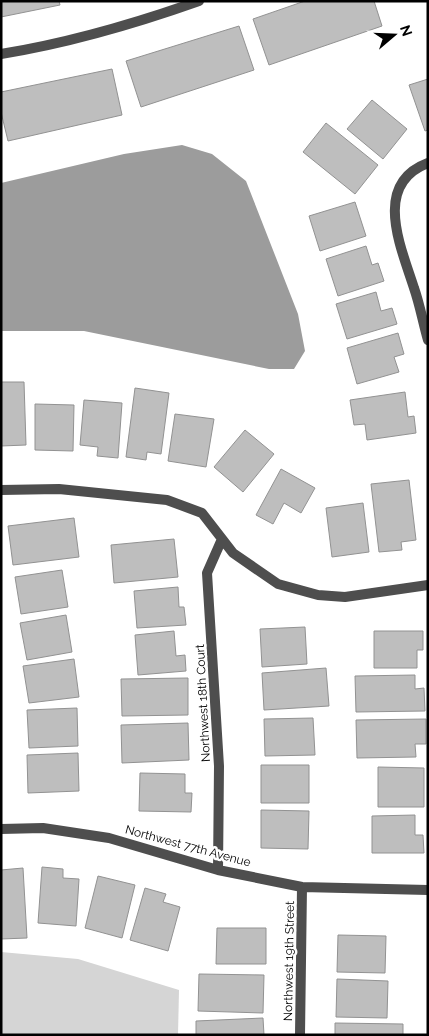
<svg xmlns="http://www.w3.org/2000/svg" width="429" height="1036" viewBox="0 0 429 1036" font-family="Raleway,sans-serif">
  <style>
    .green { fill: #d5d5d5 }
    .water { fill: #9c9c9c }
    .building { fill: #bebebe; stroke: #929292 }
    .lines { fill: none; stroke-linecap: round; stroke-linejoin: round }
    .minor { stroke: #4e4e4e; stroke-width: 10 }
    .labels { text-anchor: middle; stroke-width: 5; stroke-linejoin: round; paint-order: stroke }
    .street-label { font-size: 12px; fill: #000; stroke: #fff }
  </style>
  <rect width="100%" height="100%" fill="#fff"/>
  <path class="green" d="M1,952l77,7 101,31 -1,45h-177z"/>
  <path class="water" d="M182,145l30,9 34,27 52,133 7,37 -11,18h-25l-185,-38h-83v-148l123,-29z"/>
  <path class="building" d="M1,1h58l1,4 -59,12z
    M305,1h69l8,25 -113,39 -16,-46z
    M239,26l15,44 -113,37 -15,-46z
    M112,69l10,46 -114,26 -7,-29v-20z
    M428,79v51l-3,1 -16,-46z
    M372,100l35,29 -24,30 -36,-30z
    M326,123l52,42 -23,29 -52,-42z
    M355,202l11,34 -46,15 -11,-35z
    M366,246l6,19 6,-2 6,18 -46,15 -12,-37z
    M376,292l5,19 11,-3 5,16 -50,15 -11,-35z
    M398,333l6,21 -10,3 5,15 -42,12 -10,-36z
    M1,382h23l2,63 -25,1z
    M135,388l34,5 -8,61 -14,-2 -1,8 -20,-3z
    M405,392l3,25 6,-1 2,17 -49,7 -2,-16 -11,1 -4,-25z
    M84,400l38,3 -4,55 -21,-2 1,-9 -18,-2z
    M35,404l39,1 -1,46 -38,-1z
    M175,414l39,5 -8,48 -38,-6z
    M245,430l29,24 -31,38 -29,-25z
    M281,469l34,19 -14,25 -17,-10 -11,21 -17,-9z
    M409,480l7,60 -15,2 1,8 -23,2 -8,-68z
    M363,503l6,49 -37,5 -6,-49z
    M74,518l5,39 -66,8 -5,-39z
    M174,539l4,38 -64,6 -3,-38z
    M62,570l6,37 -47,7 -6,-37z
    M178,587l1,20h5l2,18 -49,3 -3,-37z
    M66,615l6,37 -45,8 -7,-37z
    M305,627l2,37 -45,3 -2,-38z
    M174,631l2,25 9,-1 1,16 -48,4 -3,-40z
    M374,631h49v19h-6v18h-43z
    M74,659l5,38 -50,6 -6,-37z
    M326,668l3,38 -65,4 -2,-37z
    M415,675v14l9,-1 1,23 -69,1 -1,-36z
    M188,678v37l-66,1 -1,-37z
    M77,708l1,38 -49,2 -2,-38z
    M313,718l2,37 -50,1 -1,-37z
    M426,719v25h-11l1,13 -59,1 -1,-38z
    M188,723l1,37 -67,3 -1,-38z
    M78,753l1,38 -51,2 -1,-38z
    M261,765h48v38h-48z
    M378,767l46,1v39h-46z
    M140,773l45,1v19h7l-1,19 -52,-1z
    M261,810l48,1 -1,38 -47,-1z
    M415,815v20h8l1,18h-52v-37z
    M42,867l21,2v9l16,1 -3,47 -38,-3z
    M23,868l4,70 -26,1v-69z
    M98,876l37,9 -13,53 -37,-10z
    M145,888l21,6 -3,8 17,5 -12,44 -38,-11z
    M217,928h49v36h-50z
    M338,935l48,1 -1,37 -48,-1z
    M199,974l65,1 -1,38 -65,-2z
    M337,979l51,2 -1,37 -51,-1z
    M263,1018l1,17h-68v-14z
    M335,1023l68,1v11h-68z"/>
  <g class="lines">
    <path class="minor" d="M1,54c68,-11 133,-30 198,-53
      M428,163c-56,21 -27,84 -14,125 6,17 9,35 14,52
      M1,490l58,-1 108,11 35,13 31,40 45,31 40,11 27,2 83,-12
      M1,829l42,-1 66,10 109,32 84,17 126,3
      M218,870l1,-104 -12,-193 15,-34
      M300,1035l2,-148"/>
  </g>
  <g class="labels">
    <g class="street-label">
      <text transform="translate(203 703) rotate(-93)" y="4">Northwest 18th Court</text>
      <text transform="translate(188 846) rotate(15)" y="4">Northwest 77th Avenue</text>
      <text transform="translate(289 961) rotate(-89)" y="4">Northwest 19th Street</text>
    </g>
  </g>
  <rect width="429" height="1036" fill="none" stroke="#000000" stroke-width="5"/>
  <g transform="translate(394 35) rotate(71)" stroke="#ffffff" stroke-width="4" paint-order="stroke">
  <path d="M0-4L9 19L0 12L-9 19Z" fill="#000000"/>
  <text y="-8" font-size="14" font-weight="bold" text-anchor="middle" fill="#000000">N</text>
  </g>
</svg>
